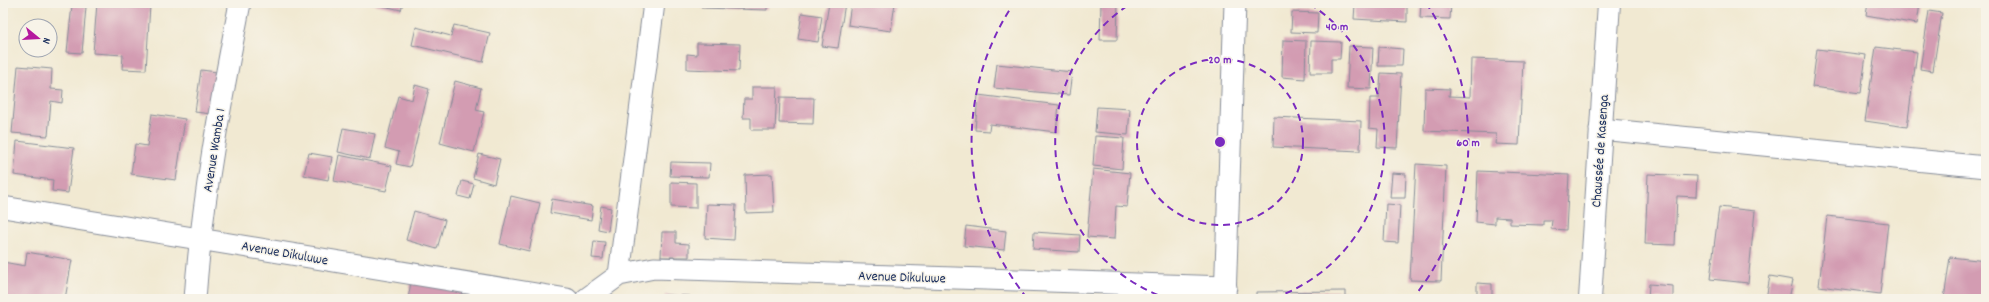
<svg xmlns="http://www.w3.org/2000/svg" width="1989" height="302" viewBox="0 0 1989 302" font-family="Dekko,sans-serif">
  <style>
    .building { fill: #d39cb2 }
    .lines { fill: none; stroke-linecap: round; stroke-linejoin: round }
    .minor-casing { stroke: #868c98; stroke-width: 23 }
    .secondary-casing { stroke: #868c98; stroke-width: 24 }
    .minor { stroke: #fff; stroke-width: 21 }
    .secondary { stroke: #fff; stroke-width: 22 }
    .ring { fill: none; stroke: #7b2cbf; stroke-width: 2; stroke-dasharray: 7 5 }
    .labels { text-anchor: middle; stroke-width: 3; stroke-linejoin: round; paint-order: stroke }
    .street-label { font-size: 14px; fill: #1b2f5e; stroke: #f7f3e8 }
    .centre { fill: #7b2cbf; stroke: #f7f3e8; stroke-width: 2 }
    .ring-label { font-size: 12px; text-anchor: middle; font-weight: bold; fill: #7b2cbf; stroke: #f7f3e8; stroke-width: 3; stroke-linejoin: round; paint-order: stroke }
  </style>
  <rect width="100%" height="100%" fill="#f7f3e8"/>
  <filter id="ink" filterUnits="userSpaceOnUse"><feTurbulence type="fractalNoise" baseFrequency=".025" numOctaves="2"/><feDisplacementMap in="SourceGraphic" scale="8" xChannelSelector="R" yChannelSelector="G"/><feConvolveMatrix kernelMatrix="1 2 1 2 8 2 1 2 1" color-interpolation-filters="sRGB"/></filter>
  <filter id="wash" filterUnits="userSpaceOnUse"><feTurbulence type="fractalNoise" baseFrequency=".012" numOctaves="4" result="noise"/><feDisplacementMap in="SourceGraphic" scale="16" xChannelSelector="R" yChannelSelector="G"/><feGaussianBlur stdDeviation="0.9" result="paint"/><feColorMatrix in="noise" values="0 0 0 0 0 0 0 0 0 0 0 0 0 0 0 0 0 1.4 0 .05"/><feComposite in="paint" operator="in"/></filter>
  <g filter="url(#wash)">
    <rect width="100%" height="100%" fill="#f1e9d2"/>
    <g id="blocks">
      <path class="building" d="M97,3l53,2 -4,65 -24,-1 1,-14 -30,-2z
        M370,3h33l-2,7z
        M702,3h65v7l-65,-2z
        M829,3h16l-7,45 -16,-2z
        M851,3h44l-4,28 -43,-6z
        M1101,3h17l-1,37h-17z
        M1278,3h26v2h-26z
        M1374,3h33v19l-53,-3 1,-15 19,1z
        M1421,3h30l-1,16 -30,-1z
        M1868,3h52l-3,21 -51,-9z
        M72,5l14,2 -4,46 -15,-1z
        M1929,11l13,2 -9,58 -13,-2z
        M1292,12l26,1 -1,20 -26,-1z
        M802,13l20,3 -4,26 -20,-3z
        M454,25l36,8 -7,29 -71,-17 4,-18 35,9z
        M1283,40l23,1 -1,38 -23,-2z
        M1311,41l30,1 -1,17h-9v14h-21z
        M697,43l43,1 -1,27 -52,-2v-15l10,1z
        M1349,46l24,1 -2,42 -24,-1z
        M1379,47l24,2 -1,17h-24z
        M1876,47l41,5 -10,75 -42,-6z
        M1817,49l49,6 -5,38 -49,-6z
        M1471,59l52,2 -4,84 -24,-1 1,-10 -72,-3 1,-43 25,1 -1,7 21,1z
        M997,64l75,8 -3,23 -75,-7z
        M18,66l34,3 -1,20 12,1 -1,13 -11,-2 -3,35 -36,-3z
        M201,70l16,2 -6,42 -16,-2z
        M1381,73l20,1 -4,74 -20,-1 1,-18 -9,-1 1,-30h9z
        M455,81l26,7 -5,22 8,2 -10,40 -34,-9z
        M415,85l14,4 -19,78 -14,-3 3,-12 -14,-4 13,-52 14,4z
        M752,87h25l-2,43h-24v-12h-8l1,-19h8z
        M978,95l81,10 -3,27 -66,-8 -1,7 -14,-1z
        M780,97l34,1 -1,26 -34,-1z
        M1097,107l33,2 -2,26 -33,-3z
        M152,114l33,5 -9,61 -45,-6 4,-30 12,2z
        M1274,117l87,4 -1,30 -87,-4z
        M343,128l32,6 -5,25 -32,-7z
        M1095,136l29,2 -2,31 -29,-3z
        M17,141l57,7 -6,45 -16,-2 1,-11 -39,-5z
        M309,153l23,4 -4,23 -24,-5z
        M479,154l21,5 -6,25 -21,-6z
        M339,155l53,11 -6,25 -52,-10z
        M671,162l39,1 -1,14 -39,-1z
        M1416,164l30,2 -5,115 -31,-1z
        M1093,169l37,4 -3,34 -11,-1 -2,33 -27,-2z
        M1478,171l91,4 -3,55 -15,-1 1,-9h-9v5l-33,-1v-6l-15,-1v7l-19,-2z
        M1392,173l14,1 -1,24h-15z
        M772,174l2,38 -28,1 -1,-38z
        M1648,174l49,2 -1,21 -19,-1 -2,49 -30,-1z
        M462,181l12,3 -4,15 -12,-3z
        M671,182l25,1v25l-25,-1z
        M511,196l29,7 -11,48 -29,-7z
        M552,199l41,7 -2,14 -41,-7z
        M707,204l29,1 -2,35 -29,-2z
        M1386,204l14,1 -2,38 -14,-1z
        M601,206l10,2 -3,23 -10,-2z
        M1719,207l36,4 -7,72 -38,-4z
        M414,211l31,9 -8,29 -31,-9z
        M1827,216l61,7 -8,71 -61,-8z
        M966,226l40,5 -2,19 -40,-4z
        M662,232h14v11l13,1v13h-28z
        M1034,232l46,3 -1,17 -46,-3z
        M594,241l11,1 -2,17 -11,-1z
        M27,252l45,8 -7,39h-62v-37l22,4z
        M1950,257l36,4v38h-42z
        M1770,276l23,4 -4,19h-23z
        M411,282l52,6 -1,11h-54z
        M1477,283l15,1v15h-15z
        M1649,284l24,2v13h-25z
        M1345,291v8h-89v-7z
        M665,295l25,1 -1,3h-24z"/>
    </g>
  </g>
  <g filter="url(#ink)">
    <use href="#blocks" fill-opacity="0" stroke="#868c98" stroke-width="1"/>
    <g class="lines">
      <g class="minor-casing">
        <path id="minor" d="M1600,129l386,38
          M3,207l564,92
          M619,275l35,-272
          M195,299c7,-100 26,-198 45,-296
          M586,299l33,-24 35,-7 572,19
          M1225,299l10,-296"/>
      </g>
      <g class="secondary-casing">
        <path id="secondary" d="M1590,299l19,-296"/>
      </g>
      <use href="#minor" class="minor"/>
      <use href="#secondary" class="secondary"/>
    </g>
  </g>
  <g class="ring">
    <circle cx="1220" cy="142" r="83"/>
    <path d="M1169 299A165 165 0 0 1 1130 4M1310 4A165 165 0 0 1 1271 299"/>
    <path d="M1027 298A248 248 0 0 1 1014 3M1426 3A248 248 0 0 1 1413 298"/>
  </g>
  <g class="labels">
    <g class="street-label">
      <text transform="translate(213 150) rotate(-81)" y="5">Avenue Wamba 1</text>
      <text transform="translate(1599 151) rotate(-86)" y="5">Chaussée de Kasenga</text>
      <text transform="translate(285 252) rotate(10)" y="5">Avenue Dikuluwe</text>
      <text transform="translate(902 276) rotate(2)" y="5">Avenue Dikuluwe</text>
    </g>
  </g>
  <circle cx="1220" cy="142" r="6" class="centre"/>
  <g class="ring-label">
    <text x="1337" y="30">40 m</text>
    <text x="1220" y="63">20 m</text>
    <text x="1468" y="146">60 m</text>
  </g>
  <rect width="1989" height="302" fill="none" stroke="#f7f3e8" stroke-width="16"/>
  <g transform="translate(38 38) rotate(108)"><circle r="19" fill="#f7f3e8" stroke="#9fa5b1"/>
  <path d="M0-3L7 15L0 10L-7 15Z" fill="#b5179e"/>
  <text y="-6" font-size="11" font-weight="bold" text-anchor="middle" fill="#1b2f5e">N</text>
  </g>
</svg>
